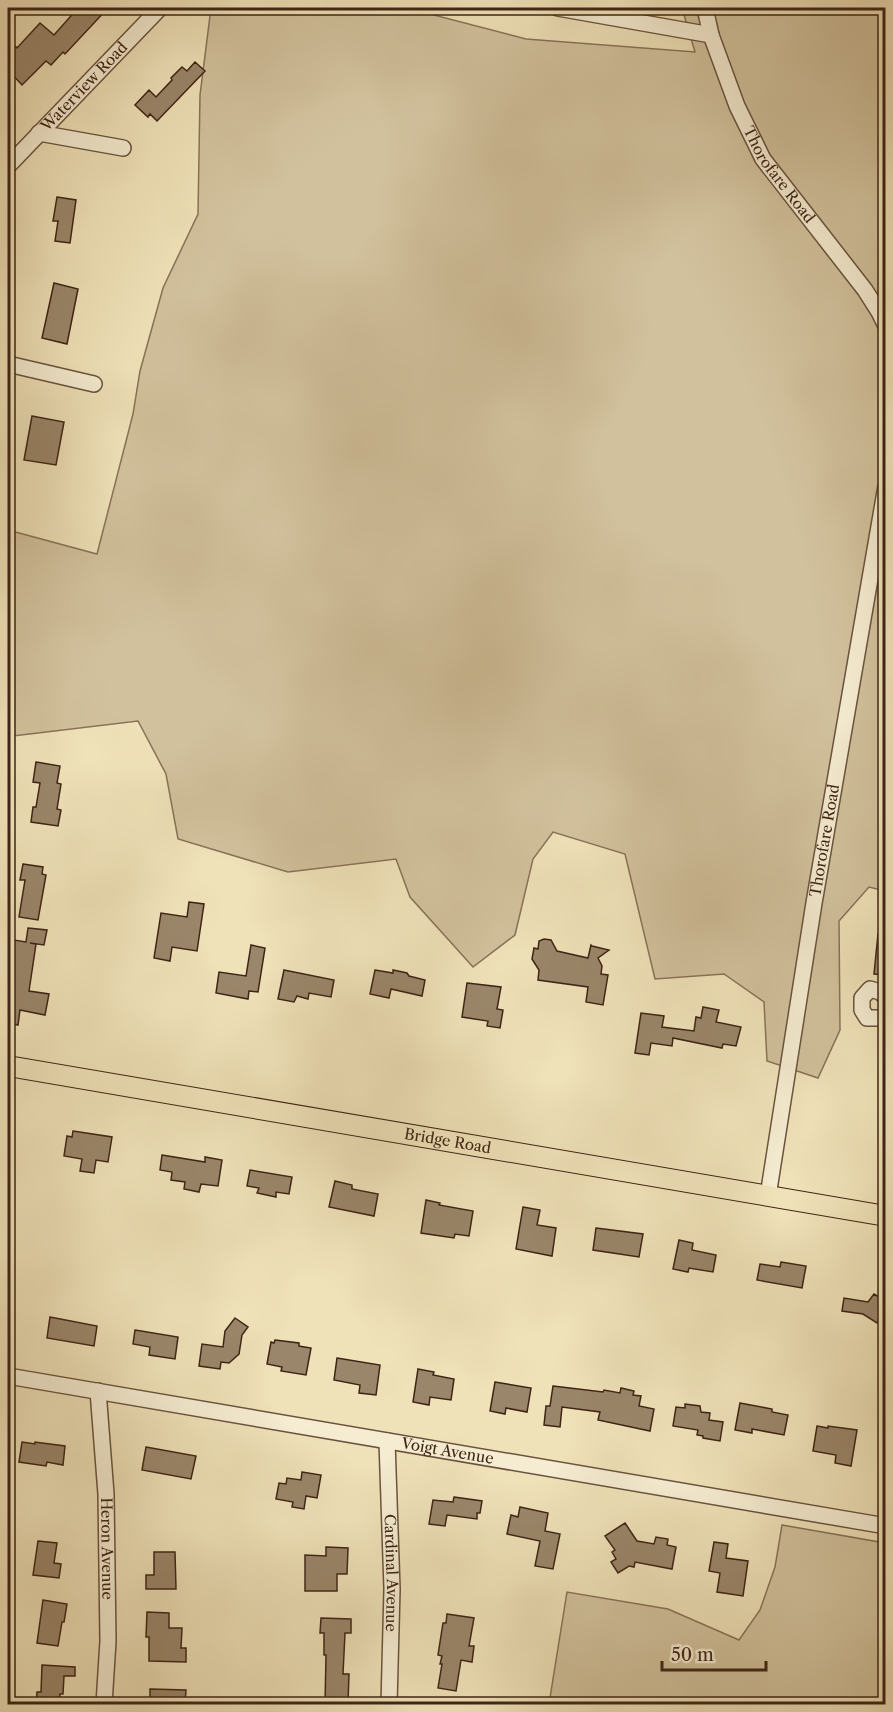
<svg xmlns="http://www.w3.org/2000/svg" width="893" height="1712" viewBox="0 0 893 1712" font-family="'Libre Caslon Text',serif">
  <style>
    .green { fill: #d1c19c; stroke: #887258; stroke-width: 1.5 }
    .building { fill: #9a866a; stroke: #3e2415; stroke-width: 1.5 }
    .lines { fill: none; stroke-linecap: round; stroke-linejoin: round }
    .minor-casing { stroke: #6a533e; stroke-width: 18 }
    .major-casing { stroke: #3e2415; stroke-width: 22 }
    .minor { stroke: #f5ecd1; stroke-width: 15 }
    .major { stroke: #efe1b8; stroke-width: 20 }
    .labels { text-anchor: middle; stroke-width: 6; stroke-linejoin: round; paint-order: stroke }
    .street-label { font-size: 15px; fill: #3e2415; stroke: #f5ecd1 }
  </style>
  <rect width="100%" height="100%" fill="#efe1b8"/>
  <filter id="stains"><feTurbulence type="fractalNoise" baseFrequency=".00333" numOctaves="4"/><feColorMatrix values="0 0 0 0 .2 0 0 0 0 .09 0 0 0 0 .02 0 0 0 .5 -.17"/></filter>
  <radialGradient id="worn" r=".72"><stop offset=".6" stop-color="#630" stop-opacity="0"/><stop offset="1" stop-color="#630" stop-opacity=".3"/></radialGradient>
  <path class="green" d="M211,8h196l119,31 169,13 -13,-44h203v883l-16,-4 -30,34 1,109 -22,48 -51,-17 -3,-59 -40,-28 -69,5 -30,-125 -72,-22 -20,27 -18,76 -42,32 -63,-70 -14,-38 -108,13 -110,-33 -12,-65 -28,-53 -125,15 -5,-4v-202l89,24 36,-140 7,-43 23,-83 35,-74 2,-119z
    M782,1525l103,18v161h-336l18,-112 101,17 71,31 21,-30 15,-43z"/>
  <path class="building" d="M78,8h30l-43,46 -2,-2 -12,13 -5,-4 -24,24 -14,-15v-32l9,10 23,-25 14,12z
    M195,62l10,9 -48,50 -7,-7 -2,3 -13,-12 14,-15 7,7 16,-17 -1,-2 11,-11 5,4z
    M57,197l19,3 -6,43 -15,-2 3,-20h-5z
    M54,283l24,6 -11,55 -25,-6z
    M32,416l32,6 -8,43 -32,-5z
    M36,762l24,4 -3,17 4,1 -4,25 4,1 -3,16 -27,-4 2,-15h3l4,-24 -7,-1z
    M23,864l20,3 -1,7 4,1 -8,45 -19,-3 6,-37h-5z
    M189,902l15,2 -7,47 -25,-4 -2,14 -16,-3 7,-45 26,4z
    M28,928l19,2 -3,15 -14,-2 6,1 -7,47 20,3 -4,21 -25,-5 -2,15 -10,-2v-36l6,-47 12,2z
    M878,934h7v41l-11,-1z
    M544,939l7,1 6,11 31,7 3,-13 1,1 17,4 -11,8 4,8 -1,8 7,1 -5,30 -17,-3 2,-15 -50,-7 1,-10 -7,-11 2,-11 4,1 1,-8z
    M251,945l14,3 -7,44 -9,-1 -1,8 -32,-6 3,-21 27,4z
    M284,970l50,10 -3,17 -22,-4 -1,6 -11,-3 -3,6 -16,-3z
    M375,970l18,3v-3l14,3 2,3 16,4 -3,16 -31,-7 -2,9 -19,-4z
    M467,983l34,4 -4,22 6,1 -3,18 -13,-2 1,-5 -26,-4z
    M703,1007l16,3 -3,12 25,5 -5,19 -13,-2 -1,4 -49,-10 -1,8 -21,-3 -2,12 -14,-2 6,-40 23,3 -2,11 32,4 2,-14 5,1z
    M73,1131l39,6 -4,25 -12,-2 -2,13 -14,-2 2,-12 -18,-3 3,-20 5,1z
    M162,1155l43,7v-5l17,3 -4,26 -17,-2 -2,8 -15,-3 1,-7 -14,-2 1,-8 -12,-2z
    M250,1170l42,7 -3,17 -13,-2v5l-19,-4 2,-5 -12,-2z
    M335,1181l17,4v4l26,5 -4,22 -45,-9z
    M426,1200l14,3 -1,2 34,6 -4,25 -14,-2 -1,4 -33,-5z
    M523,1207l17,3 -3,15 19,3 -4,28 -36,-7z
    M596,1228l47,6 -4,23 -46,-7z
    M679,1240l14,3 -1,7 24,5 -3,17 -24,-4 -1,4 -15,-3z
    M781,1262l25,4 -4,22 -45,-8 3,-16 20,3z
    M874,1294l11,7v8l-8,14 -14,-9 -21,-3 2,-13 24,4z
    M50,1317l47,9 -3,20 -47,-8z
    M235,1318l13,9 -6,8 -3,19 -10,9 -8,-1 -1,7 -21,-3 3,-22 21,3 2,-16z
    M135,1330l43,7 -3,22 -26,-4 1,-8 -17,-3z
    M275,1340l24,3v3l12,2 -5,27 -25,-4 1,-4 -15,-3 4,-22 3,1z
    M337,1358l43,7 -4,30 -17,-2 1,-8 -26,-5z
    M418,1369l16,3 -1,3 21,4 -3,21 -21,-3 -1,8 -16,-3z
    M495,1382l36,6 -4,24 -21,-4 -1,6 -15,-3z
    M553,1386l50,6 1,-2 16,3 1,-5 13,3 -1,4 8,1 -2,10 15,3 -4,22 -52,-11 2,-8 -38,-5 -2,20 -16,-2 2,-19h4z
    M740,1403l32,6v3l16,3 -4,20 -32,-6v4l-17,-3z
    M685,1404l15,2 1,6 9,1 -1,7 14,2 -3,19 -17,-3v-2l-6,-1 1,-5 -25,-4 3,-19 9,1z
    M817,1426l11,2v-2l29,4 -6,36 -16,-3 1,-8 -23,-4z
    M22,1442l13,2v-2l30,4 -2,19 -16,-3 -1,4 -27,-4z
    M146,1447l50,9 -5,23 -49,-9z
    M302,1472l19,3 -4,23 -11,-2 -2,13 -12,-2 1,-5 -17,-3 3,-16 7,1 1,-6 14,2z
    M454,1497l28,4 -2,12h-3v6l-30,-4 -2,11 -16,-2 4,-24 20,2z
    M520,1507l28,6 -3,18 15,3 -7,35 -18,-3 5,-25 -33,-7 4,-19 7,2z
    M625,1523l12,18 17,3 2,-7 12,2 -1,6 9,2 -4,22 -37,-7 -1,5 -5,-1 -11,7 -7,-11 5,-3 -4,-7 3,-2 -10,-14z
    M38,1541l19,2 -3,20 7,1 -2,14 -26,-3z
    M714,1542l14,2 -2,14 22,3 -5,35 -26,-4 3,-19 -11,-2z
    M326,1547l22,1 -1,26h-10v17h-32v-36l21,1z
    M154,1552h21l1,37h-30v-14h8z
    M43,1600l24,4 -3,18h-2l-4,24 -21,-3z
    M147,1612l22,1v15h13l-1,20h5v14l-37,-1v-24h-3z
    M447,1614l27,4 -5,28h5l-2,16 -11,-2 -5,31 -18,-3 4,-24h-2l2,-8 -4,-1 5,-32h3z
    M321,1618l30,1v14h-6l-2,41h6l-1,30h-23l1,-49h-2v-22h-4z
    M42,1665l33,2v9h-11l-1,18h-3l-1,10h-23l1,-12h4z
    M150,1689l36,1 -1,14h-35z"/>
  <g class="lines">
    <g class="minor-casing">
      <g id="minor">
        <path d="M558,8l153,27"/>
        <path id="s1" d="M705,8l6,27 26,71 26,53 102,131 14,22 7,14"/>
        <path d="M39,133l84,15"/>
        <path id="s2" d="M8,166l152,-158"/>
        <path d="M8,364l86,20"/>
        <path d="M886,997l-6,-5 -10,-3 -8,9v12l5,8h19"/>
        <path id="s3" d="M768,1196l46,-293 72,-417"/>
        <path id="s4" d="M8,1376l878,150"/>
        <path id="s5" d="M98,1391l8,103 2,147 -4,63"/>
        <path id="s6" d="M387,1441l5,148 -3,115"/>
      </g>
    </g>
    <g class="major-casing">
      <g id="major">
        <path id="s7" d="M8,1066l878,150"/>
      </g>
    </g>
    <use href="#minor" class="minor"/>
    <use href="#major" class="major"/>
  </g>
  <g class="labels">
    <g class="street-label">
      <text dy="5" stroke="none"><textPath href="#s2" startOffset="110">Waterview Road</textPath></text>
      <text dy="5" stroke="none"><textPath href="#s1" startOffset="184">Thorofare Road</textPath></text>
      <text dy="5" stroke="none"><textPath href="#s3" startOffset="360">Thorofare Road</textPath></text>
      <text dy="5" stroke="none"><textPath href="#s7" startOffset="446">Bridge Road</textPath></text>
      <text dy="5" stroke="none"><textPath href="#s4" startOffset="446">Voigt Avenue</textPath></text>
      <text dy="5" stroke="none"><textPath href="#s5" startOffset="158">Heron Avenue</textPath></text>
      <text dy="5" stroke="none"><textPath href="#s6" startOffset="132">Cardinal Avenue</textPath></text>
    </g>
  </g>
  <rect width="893" height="1712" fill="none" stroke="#efe1b8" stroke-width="30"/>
  <rect x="9" y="9" width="875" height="1694" fill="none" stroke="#3e2415" stroke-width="3"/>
  <rect x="15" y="15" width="863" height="1682" fill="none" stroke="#3e2415" stroke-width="1.5"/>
  <path d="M662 1661v9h104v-9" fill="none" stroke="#3e2415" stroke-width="3"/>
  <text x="671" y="1661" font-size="18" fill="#3e2415" stroke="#f5ecd1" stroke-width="4.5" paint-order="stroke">50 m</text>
  <rect width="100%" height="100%" filter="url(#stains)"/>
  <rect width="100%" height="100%" fill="url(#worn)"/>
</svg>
